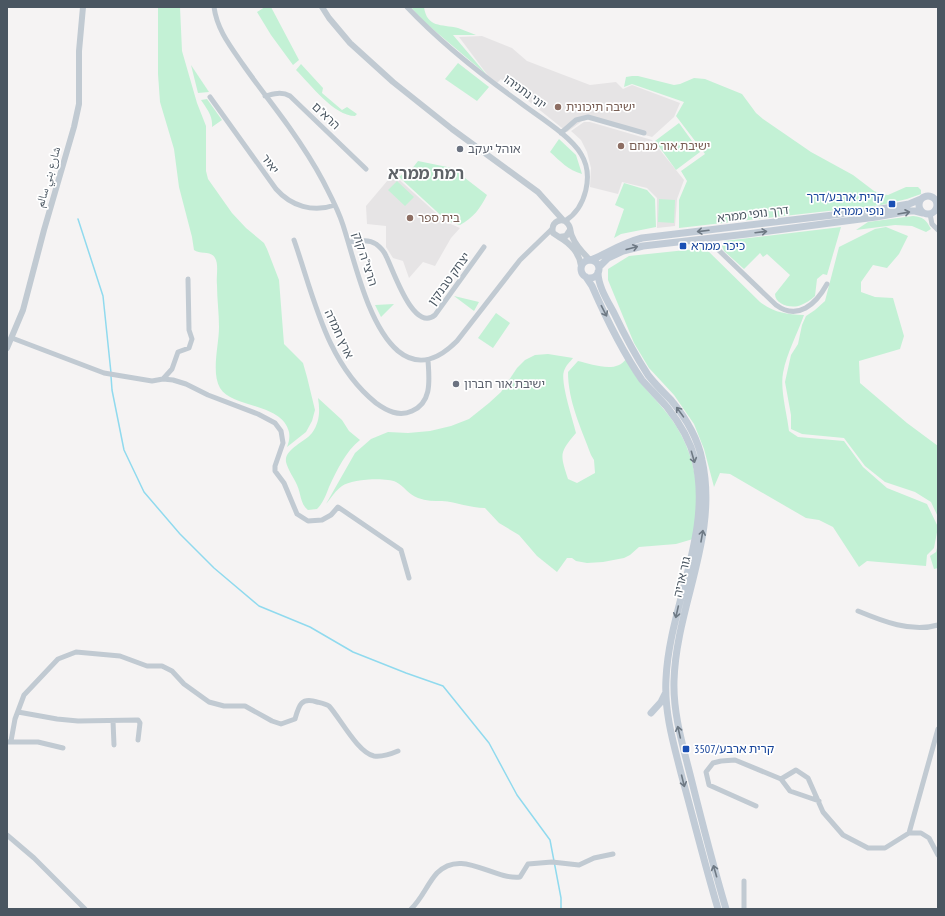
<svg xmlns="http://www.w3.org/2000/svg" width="945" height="916" viewBox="0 0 945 916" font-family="'PT Sans Narrow','Noto Naskh Arabic','Noto Sans Hebrew',sans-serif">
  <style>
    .education { fill: #e6e4e5 }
    .green { fill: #c3f1d5 }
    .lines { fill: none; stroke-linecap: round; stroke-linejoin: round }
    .stream { stroke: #90daee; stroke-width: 1.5 }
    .minor { stroke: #c1cad2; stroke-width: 5 }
    .tertiary { stroke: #c1cad2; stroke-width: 6 }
    .secondary { stroke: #c1cbd6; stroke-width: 7 }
    .oneway { stroke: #6e7984 }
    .education-dot { fill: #8d6e63; stroke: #fff; stroke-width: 1.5 }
    .worship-dot { fill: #6b7280; stroke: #fff; stroke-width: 1.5 }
    .transit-dot { fill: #1a4fb4; stroke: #fff; stroke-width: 1.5 }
    .labels { text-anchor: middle; stroke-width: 3.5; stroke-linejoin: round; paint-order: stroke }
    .street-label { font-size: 12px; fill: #4a5661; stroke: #fff }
    .education-label { font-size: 12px; fill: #785e54; stroke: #fff; text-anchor: start }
    .worship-label { font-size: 12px; fill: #5b616d; stroke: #fff; text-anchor: start }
    .transit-label { font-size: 12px; fill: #164399; stroke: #fff; text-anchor: start }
    .district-label { font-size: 16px; font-weight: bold; fill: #5f6368; stroke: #fff }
  </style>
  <rect width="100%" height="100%" fill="#f5f3f3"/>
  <path class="education" d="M482,36l30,12 15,13 63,24 26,-3 7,7 9,-4 48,18 -6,14 -22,20 -62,-18 -8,2 -15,11 -66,-53 -6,6 -36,-48z
    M584,122h6l62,18 32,40 -7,19 -2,27 -18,2v-30l-10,-10 -25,-6 -4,12 -28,-7 1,-19 -4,-16 -6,-12 -10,-9z
    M393,174l53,48 14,6 -9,10 -16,28 -12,-4 -14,16 -6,-17 -10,-3 -7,-11v-21l-19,-2 -1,-18z"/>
  <path class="green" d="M158,7h22l2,44 15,52 9,23v45l2,8 24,34 14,15 18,15 3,6 12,31 5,64 19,19 4,14 8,33 -3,11 -6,11 -19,15c2,-5 3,-10 2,-15 -7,-29 -57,-24 -69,-44 -9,-16 -1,-43 -1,-61 0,-14 -2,-28 -2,-42 -1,-8 2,-21 -2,-27 -4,-8 -15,-3 -21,-8l-2,-13 -13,-50 -5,-38 -14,-47 -2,-28z
    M265,7h6l28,53 -6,5 -22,-30 -14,-23z
    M411,7h13c3,21 17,17 34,21 6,2 12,5 18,7h-23l34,40 -65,-55z
    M458,63l31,24 -12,14 -32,-22z
    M301,64l22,24 -1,5 20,17 5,-3 10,7 -2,2c-21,0 -45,-32 -59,-46z
    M191,65l18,27 -11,1z
    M632,76h6l36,9 6,-1 14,-6 11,1 37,15 14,19 7,6 48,33 42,23 21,16 7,3 7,1 18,-8h12l3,3v4l-14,5 -26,6 -202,23v-28l8,-19 -6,-10 24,-17 -29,-38 8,-14 -52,-18 -8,3 2,-10z
    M207,99l15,21 -10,7c1,-11 -5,-18 -11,-27z
    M679,123l21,29 -24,18 -21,-29z
    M559,139l17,16 6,19c-14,-4 -22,-13 -32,-22z
    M418,161l34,7 35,27c-7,14 -14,23 -27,30l-13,-4 -48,-44 6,-5 6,-2z
    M397,181l17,16 -9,9 -17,-16z
    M624,183l23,7 8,9 1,28 -35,7 -7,4 10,-29 -9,-4z
    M659,199l16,1 -1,23 -16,-1z
    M913,216c11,1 13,4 18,13l-5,3 -14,-6 -17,-1 -39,5 12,-8z
    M841,227l-14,48 -4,-1 -6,5 -2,17c-4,4 -9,7 -14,9 -9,4 -26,0 -26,-11l15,-19 -23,-21 -4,3 -3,-4 -16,16 -20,-18 -2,-5 2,-5z
    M886,227l22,9 -9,18 -12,14 -14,-3 -12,17v10l14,5 18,1 11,38 -4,13 -41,12 1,22 47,40 31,23v71l-7,-15 -16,-10 -30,-10 -20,-16 -21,-28 -42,-4 -11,-5v-14l-6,-33 6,-27 7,-11 4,-19 4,-9 9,-6 10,-9 14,-54 36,-18z
    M705,248l55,54c15,11 26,12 44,13 -7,20 -17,37 -21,58 -3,17 4,41 6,58l9,6 46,4 19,26 24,21 40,16 11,23 -4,21 -7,7 -1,11 -59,-5 -8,6 -26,-40 -14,-7 -13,-2 -76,-44 -10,-1 -6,14 -10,-38 -10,-25 -20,-29 -25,-27 -15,-25 -26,-63v-11l21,-13z
    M454,296l25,6 -5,9z
    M394,304l-13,13 -6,-12z
    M496,313l14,10 -17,25 -15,-10z
    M548,354l25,4c-3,4 -7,7 -9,13 -4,11 9,49 12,62 -17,20 -16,21 -8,46l9,4 18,-10 -1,-13 -3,-5c-10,-27 -23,-54 -23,-83l10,-11c14,3 38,13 48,-2 10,23 29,38 44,58 17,23 25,48 27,76 1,15 -3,31 -4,46l-17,5 -37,3 -9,8 -6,3 -21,4 -16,1 -11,-2 -4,-3h-5l-10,14 -20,-16 -18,-21 -20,-12 -14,-15c-15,0 -28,-6 -43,-7 -8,0 -16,0 -24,-3 -9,-3 -14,-12 -22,-16 -10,-5 -45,-3 -54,4 -6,4 -11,12 -16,18l29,-51 16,-14 17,-7 20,1 22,-2 21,-5 18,-7 20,-16 12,-11 16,-24 8,-8 10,-5z
    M318,398l24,22 7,11 11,9c-14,11 -23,30 -31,47 -3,8 -6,16 -12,22l-9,1c-8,-6 -7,-17 -11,-25 -3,-7 -9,-15 -11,-23 -2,-13 19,-20 26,-29 8,-11 8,-23 6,-35z
    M938,544v24l-4,1 -4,-13 6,-4z"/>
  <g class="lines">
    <path class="stream" d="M78,219l25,77 8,77
      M111,376l1,14 12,60 20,42 36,42 34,34 45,38 51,21 43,25 53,21 37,13 46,57 28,52 33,45 11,58v11"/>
    <path class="minor" d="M214,7c3,23 17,40 30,59 14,20 30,40 45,61 12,17 24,35 34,54 7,14 15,28 20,44 12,37 25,100 55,126 22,18 42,7 59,-10l63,-81 32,-31
      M407,7c33,35 72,66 111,94 18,14 52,34 63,53 13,21 5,54 -16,67
      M265,96c9,-2 16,-5 25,0l76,73
      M210,97l66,92c15,17 37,24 59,16
      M561,133l15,-13 12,-3 56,16
      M930,214l2,10 6,6
      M707,239l69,66c22,16 40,-1 51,-21
      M294,240c20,57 32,123 82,163 11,8 23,14 36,8 21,-9 17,-33 16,-51
      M349,242c9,-1 19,-3 27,2 4,3 8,7 10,12 7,13 27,77 49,59l49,-68
      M12,338l92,35 48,8 11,-2 10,1 13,4 22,11 50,19 17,9 6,8 2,12 -8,23v5l9,12 13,31 11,7 14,-1 9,-5 7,-8 63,43 8,28
      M163,379l9,-10 6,-17 11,-4 3,-9 -3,-9 -1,-51
      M858,611c24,10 54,22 80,14
      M18,712l39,7 21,2 60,-1 2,3 -2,17
      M113,721l1,24
      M11,741l4,-22 9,-24 34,-36 18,-7 44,4 27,10h15l10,5 12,13 25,18 15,4h21l27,15 9,3 14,-5c4,-14 6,-22 22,-17 4,1 9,2 12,4 11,12 29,47 45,50 8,1 17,-2 24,-5
      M7,742h31l25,6
      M781,779l15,-9 12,8 15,34 20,23 25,13h17l24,-15h12l8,5 9,17
      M756,806l-47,-21 -3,-13 7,-9 8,-2 14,-1 46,19 9,12 29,10
      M909,833l29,-104
      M7,835l27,23 51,51
      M744,881v28
      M411,909c11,-10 16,-25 26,-36 25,-25 55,7 83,4l8,-13 24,-2 27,3 15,-7 19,-4"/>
    <path class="tertiary" d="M322,7l7,11 21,25 43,39 59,47 86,63 25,28
      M570,230l-4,6 -7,1 -6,-4c-1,-4 -1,-6 1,-9 4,-5 11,-5 14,0 3,3 2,8 4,12 3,8 11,17 17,23
      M559,237c11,6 21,17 22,29
      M7,348l16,-38 21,-80 30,-103 5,-23v-53l4,-44"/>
    <path class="secondary" d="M919 205a9 9 0 1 1 18 0a9 9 0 1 1-18 0Z
      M581 269a9 9 0 1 1 18 0a9 9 0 1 1-18 0Z
      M591,260c18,-8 32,-17 51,-22l233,-28 34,-6 12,-5
      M599,267l9,-9 15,-7 20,-5 104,-12 129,-17 34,-6h5l8,2
      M598,272c0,14 9,28 16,41 10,21 21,42 34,62 7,9 15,17 23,25 14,17 27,38 31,60 17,76 -26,146 -28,221 -1,33 9,65 17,97 11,44 22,87 35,131
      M586,277l6,9c14,32 30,65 50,94 8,9 17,18 25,27 12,15 23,33 28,53 18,72 -26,147 -29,219 -2,34 8,66 16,98 12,44 23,88 36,132
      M651,713l10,-11 4,-8"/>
  </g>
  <defs><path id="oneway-shaft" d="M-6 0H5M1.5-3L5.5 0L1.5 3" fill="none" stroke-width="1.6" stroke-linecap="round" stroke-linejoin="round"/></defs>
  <g class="oneway">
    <use href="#oneway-shaft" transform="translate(904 213) rotate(-10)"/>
    <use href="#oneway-shaft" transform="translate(703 231) rotate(173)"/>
    <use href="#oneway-shaft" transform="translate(761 232) rotate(-7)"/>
    <use href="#oneway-shaft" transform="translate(632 248) rotate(-15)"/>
    <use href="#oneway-shaft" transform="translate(604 311) rotate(63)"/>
    <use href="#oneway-shaft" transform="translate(680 412) rotate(-126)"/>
    <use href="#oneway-shaft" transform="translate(693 457) rotate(74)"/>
    <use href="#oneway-shaft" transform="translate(702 536) rotate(-80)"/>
    <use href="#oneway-shaft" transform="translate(677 612) rotate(103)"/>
    <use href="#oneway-shaft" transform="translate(679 732) rotate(-103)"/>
    <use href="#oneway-shaft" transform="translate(683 781) rotate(76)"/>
    <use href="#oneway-shaft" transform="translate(715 871) rotate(-106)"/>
  </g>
  <g class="education-dot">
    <circle cx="558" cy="107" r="4"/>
    <circle cx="621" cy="146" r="4"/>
    <circle cx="410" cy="218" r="4"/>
  </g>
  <g class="worship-dot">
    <circle cx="460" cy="149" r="4"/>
    <circle cx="456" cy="384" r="4"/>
  </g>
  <g class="transit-dot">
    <rect x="888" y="200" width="8" height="8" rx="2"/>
    <rect x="679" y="242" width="8" height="8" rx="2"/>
    <rect x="682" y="745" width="8" height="8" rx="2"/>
  </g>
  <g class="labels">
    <g class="street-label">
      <text transform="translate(525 92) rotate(36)" y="4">יוני נתניהו</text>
      <text transform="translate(326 116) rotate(44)" y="4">הרא"ם</text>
      <text transform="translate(270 164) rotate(54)" y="4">יאיר</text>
      <text transform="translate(48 177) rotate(-74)" y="4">شارع بني سالم</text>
      <text transform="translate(753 214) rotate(-7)" y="4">דרך נופי ממרא</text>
      <text transform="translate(365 259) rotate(72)" y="4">הרצי"ה קוק</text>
      <text transform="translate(449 279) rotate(-54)" y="4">יצחק טבנקין</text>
      <text transform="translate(339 334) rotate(65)" y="4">ארץ חמדה</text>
      <text transform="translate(682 577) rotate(-77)" y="4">גור אריה</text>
    </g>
    <g class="education-label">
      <text x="566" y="111">ישיבה תיכונית</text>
      <text x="629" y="150">ישיבת אור מנחם</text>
      <text x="418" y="222">בית ספר</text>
    </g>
    <g class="worship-label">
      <text x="468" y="153">אוהל יעקב</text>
      <text x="464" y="388">ישיבת אור חברון</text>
    </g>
    <g class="transit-label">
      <text x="884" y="201" text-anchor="end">קרית ארבע/דרך<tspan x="884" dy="14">נופי ממרא</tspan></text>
      <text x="691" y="250">כיכר ממרא</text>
      <text x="694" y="753">קרית ארבע/3507</text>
    </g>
    <g class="district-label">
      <text x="426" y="179">רמת ממרא</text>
    </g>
  </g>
  <rect width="945" height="916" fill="none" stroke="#4a5661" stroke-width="16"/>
</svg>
